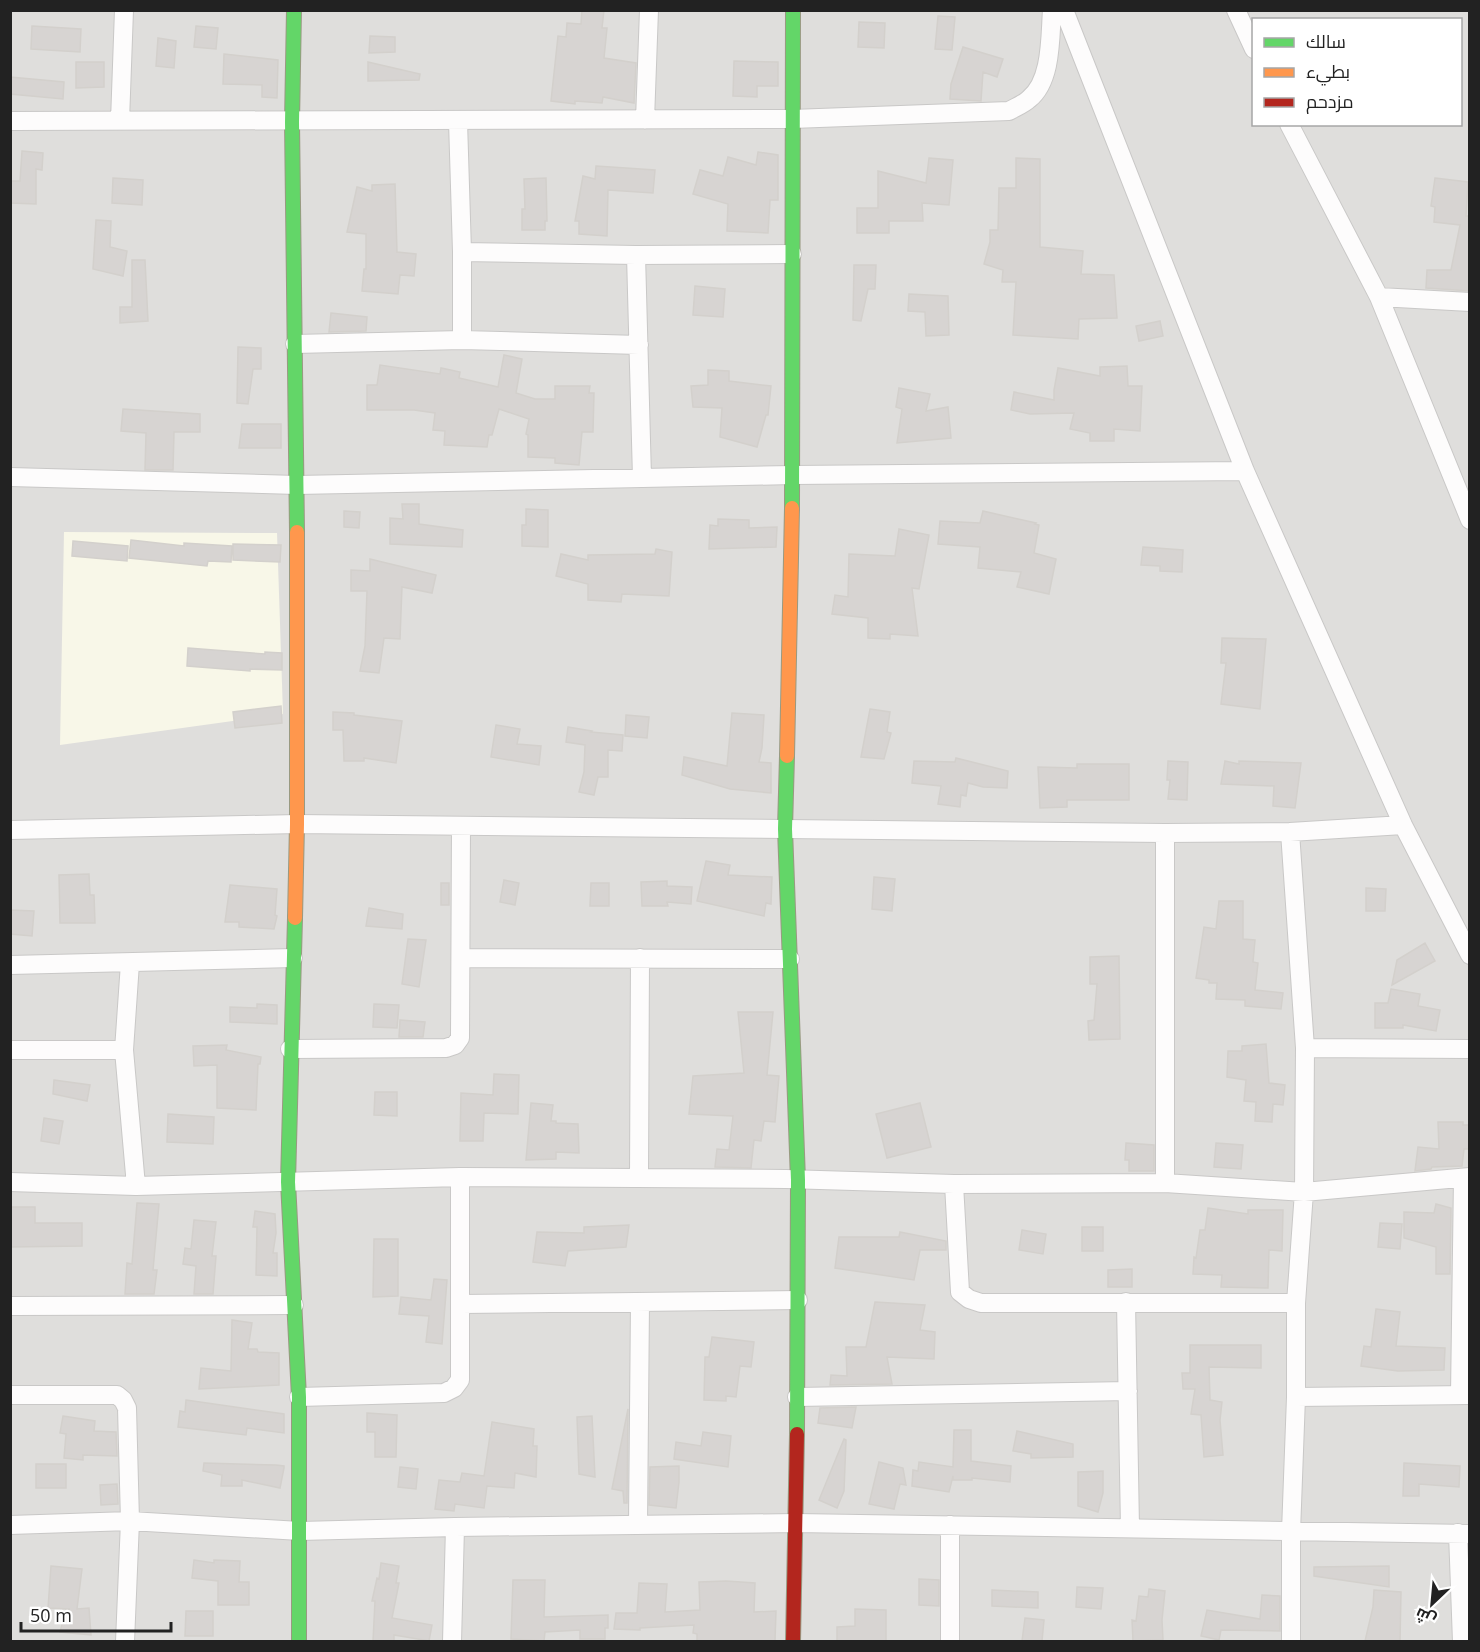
<svg xmlns="http://www.w3.org/2000/svg" width="1480" height="1652" viewBox="0 0 1480 1652" font-family="'Open Sans',Cairo,sans-serif">
  <style>
    .residential { fill: #dfdedc; fill-rule: evenodd }
    .education { fill: #f8f7e8 }
    .building { fill: #d7d4d2; stroke: #d3d0cc; stroke-width: 1.5 }
    .lines { fill: none; stroke-linecap: round; stroke-linejoin: round }
    .street-casing { stroke: #c9c8c7; stroke-width: 20 }
    .fast-casing { stroke: #999a82; stroke-width: 16 }
    .slow-casing { stroke: #999a82; stroke-width: 16 }
    .jam-casing { stroke: #999a82; stroke-width: 16 }
    .street { stroke: #fdfcfc; stroke-width: 18 }
    .fast { stroke: #63d668; stroke-width: 14 }
    .slow { stroke: #ff974d; stroke-width: 14 }
    .jam { stroke: #b3261e; stroke-width: 14 }
  </style>
  <rect width="100%" height="100%" fill="#f0eeeb"/>
  <path class="residential" d="M11,11h1458v1630h-1458zM1254,20h206v104h-206z"/>
  <path class="education" d="M64,532l213,1 6,181 -223,31z"/>
  <path class="building" d="M582,10h22l-2,18h5l-3,30 32,5 -2,40 -31,-6 -1,6 -27,-2v3l-24,-3 7,-65 8,1 1,-14 14,1z
    M938,16l17,1 -3,33 -17,-1z
    M859,22l26,1 -1,25 -26,-1z
    M32,26l49,3 -1,23 -49,-3z
    M196,26l22,2 -2,21 -22,-2z
    M370,36l25,1v15l-26,1z
    M158,38l18,3 -2,27 -18,-2z
    M963,47l40,12 -6,18 -14,-5 -2,29 -31,-2 1,-15z
    M224,54l54,6 -1,38 -15,-1v-12l-39,-1z
    M734,61l44,1v24h-21v11l-24,-1z
    M76,62h28v25l-28,1z
    M368,62l52,12 -1,6 -51,1z
    M10,77l54,5 -1,17 -53,-5z
    M22,151l21,2 -1,17 -6,-1v35l-26,-1v-22h10z
    M758,152l20,3v45h-8l-2,33 -41,-2 1,-27 -35,-10 7,-24 23,6 5,-19 28,8z
    M929,158l24,2 -4,45 -27,-2 1,18h-34v12h-32v-25h21v-37l48,12z
    M1016,158l24,1v88l43,4 -2,23 33,1 3,43 -38,1 -1,20 -65,-4 3,-53h-14l1,-12 -19,-6 6,-22v-12h8l1,-42h17z
    M596,166l59,4 -2,23 -45,-3 -1,46 -28,-2v-13h-4l8,-45 12,3z
    M113,178l30,2 -1,25 -30,-2z
    M546,178l1,43h-2v9h-23v-21h3l-1,-30z
    M1435,178l33,4 -2,34h4v75l-44,-3 1,-18h24l9,-45 -26,-3 1,-15 -4,-1z
    M395,184l2,68 19,2 -2,22 -14,-1 -2,19 -36,-3 2,-22h2v-35l-19,-2 10,-45 15,4v-6z
    M96,220l15,1 -1,26 17,4 -4,25 -30,-7z
    M132,260h13l3,61 -28,2v-16h12z
    M854,265h22l-1,24h-7l-7,32 -8,-1z
    M695,286l30,3 -2,28 -30,-2z
    M909,294l39,2 1,39 -23,1 -1,-24 -17,-1z
    M331,313l36,4 -1,14 -37,1z
    M1160,321l3,15 -24,5 -3,-15z
    M238,347l23,1v21h-8l-5,35 -11,-1z
    M504,355l18,4 -6,34 19,6h20v-13h35l-1,7h5l-1,39h-11l-3,33 -24,-2v-5l-27,-1v-22l-2,-1 3,-15 -30,-10 -7,26h-3l-2,12 -43,-2 1,-14 -12,-1 2,-17 -21,-3h-47v-25h10l3,-20 60,9 1,-6 19,4 -1,6 39,9z
    M1127,366l1,20h14l-2,45 -26,-2v12h-24v-8l-20,-4 4,-16 -44,1 -19,-4 3,-18 40,8v-10l4,-22 42,8v-9z
    M708,370l21,1v10l42,5 -3,29h-2l-9,32 -37,-10 2,-29 -29,-1 -2,-21 17,-1z
    M899,388l31,6 -4,17 22,-4 3,31 -54,5 5,-34 -6,-2z
    M123,409l77,5v18h-26l-1,38h-28l1,-37 -25,-2z
    M242,424h39v24h-42z
    M402,504h17v20l44,6 -1,17 -72,-3v-26l13,1z
    M526,509l22,1v37l-26,-1v-21h4z
    M344,511l16,1 -1,16 -15,-1z
    M983,511l53,12 -1,1 4,1 -5,28 22,6 -7,35 -32,-7 4,-15 -43,-4 2,-21 -42,-3 2,-23 40,2z
    M718,519l31,1v8l28,-1 -1,20 -67,2 1,-24 8,1z
    M899,529l30,6 -10,54 -7,-1 6,48 -28,-2v5l-22,-1v-20l-36,-4 3,-19 13,2 1,-43 46,2z
    M131,540l53,6v-3l48,3 -1,16 -23,-1 -1,5 -78,-8z
    M73,541l55,5 -1,15 -55,-5z
    M233,544l48,1 -1,17 -47,-2z
    M1143,547l40,3 -1,22 -22,-1v-5l-19,-1z
    M656,549l16,3 -3,44 -47,-2 -1,8 -33,-2v-16l-32,-8 5,-22 27,6v-5l67,-1z
    M370,559l66,16 -4,18 -30,-6 -2,52 -16,-1 -5,35 -19,-2 5,-25 2,-55h-16v-21l19,1z
    M1222,638l44,1 -6,70 -39,-5 5,-41h-5z
    M188,648l77,6v-2l17,1v17l-32,-1v2l-63,-5z
    M281,706l1,17 -47,5 -2,-16z
    M870,709l20,3 -3,20 4,1 -7,26 -23,-2z
    M333,712l21,1v2l48,6 -6,42 -32,-5v3h-20l-1,-31h-10z
    M732,713l32,2 -2,33 -3,14 12,1v30l-41,-4 -48,-14 2,-18 43,9z
    M626,715l23,2 -2,21 -22,-2z
    M496,725l24,4 -3,15 24,2 -2,19 -48,-8z
    M568,727l24,4 -1,1 32,3 -1,16 -14,-1v27h-10l-4,18 -15,-3 5,-20 1,-27 -19,-3z
    M956,758l52,13 -1,17 -24,-1 -15,-4 -2,13 -5,-1 -1,12 -22,-3 3,-18 -29,-3 2,-22 41,1z
    M1168,761l20,1 -1,38 -19,-1 2,-19h-3z
    M1225,761l14,3v-3l62,2 -6,45 -22,-2 1,-20 -53,-2z
    M1077,764h52v36h-62v7l-27,1 -2,-41 39,1z
    M706,861l24,4 -2,10 44,2 -1,27 -5,-1 -2,13 -67,-15z
    M89,874l1,21h4l1,28h-35l-1,-48z
    M874,877l21,2 -3,32 -20,-2z
    M504,880l15,3 -4,22 -15,-3z
    M667,881v5l25,1 -1,17 -24,-2 1,4h-26l-1,-24z
    M441,883h8v22h-8z
    M591,883h18v23h-19z
    M230,885l47,4 -2,26 2,1 -3,13 -35,-2v-5h-14z
    M1366,888l20,1 -1,22h-19z
    M1219,901h24v38l12,1 -2,22 5,1 -3,27 28,3 -2,16 -36,-3v-6l-29,-1 1,-16h-8v-3l-13,-2 8,-51 12,2z
    M369,908l34,6 -1,15 -36,-3z
    M10,910l24,1 -2,25 -22,-2z
    M408,939l18,1 -7,47 -17,-3z
    M1425,943l10,18 -43,24 5,-25z
    M1119,956l1,83 -31,1 -1,-19 6,-1 3,-36h-7v-27z
    M1391,989l29,5 -2,12 22,4 -4,21 -33,-6v3h-28v-25h13z
    M257,1004l20,1v19l-47,-2v-15l27,1z
    M374,1004l25,1 -2,23 -24,-1z
    M738,1012h35l-6,63 12,1 -4,46 -11,-1 -3,20 -7,-1 -3,28 -36,-1 2,-18 12,1 4,-34 -44,-2 4,-38 51,-3z
    M400,1020l25,2 -2,15h-24z
    M1266,1044l3,39 16,2 -2,20 -10,-1 -1,18 -17,-1 1,-19 -12,-1 2,-21 -19,-3 1,-26h14v-5z
    M227,1045l-1,5 35,7 -1,7h-2l-2,46 -39,-2v-43l-23,1 -1,-20z
    M494,1074l25,1 -1,39 -34,-1 -1,28h-23l1,-48 32,2z
    M54,1080l36,5 -3,16 -34,-7z
    M375,1092h22v24l-23,-1z
    M531,1103l22,2 -2,16h5v2l22,1 1,29 -23,-1v7l-30,1z
    M920,1103l11,44 -44,11 -11,-44z
    M168,1114l46,3 -1,27 -46,-2z
    M44,1118l19,3 -4,23 -18,-3z
    M1438,1122h25v3h7v24h-6l-2,17 -30,1 -1,2 -16,2 3,-24 21,2z
    M1126,1143l28,2v26h-25v-11h-4z
    M1216,1143l27,2 -2,24 -27,-2z
    M137,1203l22,1 -6,66h4l-3,24h-29l2,-31 5,1z
    M1436,1204l15,4 -1,66h-14v-27l-32,-9v-26l30,1z
    M10,1207h25v16h47v23l-72,1z
    M1208,1208l40,6v-4h35l-1,41 -13,-1 -1,38 -47,-1 1,-12 -29,-1 1,-17 2,1 4,-28h5z
    M255,1211l20,3 1,19 -3,20h4v23l-21,-1 1,-48h-4z
    M194,1220l22,2 -4,34h4l-3,38h-19l2,-28 -13,-2 2,-16 6,1z
    M1380,1223l22,1 -2,25 -22,-2z
    M629,1225l-3,22 -58,4 -3,15 -32,-4 4,-30 47,1v-6z
    M1082,1227h21v24h-21z
    M1022,1230l24,4 -3,20 -24,-4z
    M900,1232l46,9v9h-26l-6,30 -79,-12 4,-31h60z
    M374,1239h24v57l-25,1z
    M1132,1269v18h-24v-17z
    M434,1279l13,1 -5,64 -16,-2 3,-26 -30,-2 2,-17 30,3z
    M875,1302l50,3 -5,25 15,2 -1,27 -47,-2 5,27 -62,1 1,-10 16,1 -1,-29h20z
    M1376,1309l24,3 -4,34 49,2 -1,22 -46,1 -37,-5 3,-20 7,1z
    M232,1320l20,3 -4,26h9l1,3 21,1v32l-80,4 2,-21 30,3z
    M712,1337l42,5 -3,25 -11,-1 -4,31 -10,-1v5l-22,-1 1,-43h4z
    M1190,1345h71v23l-52,-1 1,33 12,2 -2,18 3,35 -19,2 -3,-42 -10,-1 4,-25h-12l-1,-16h8z
    M186,1400l98,14v19l-37,-5 -1,7 -68,-8 2,-16 5,1z
    M856,1407l-4,21 -34,-5 2,-15z
    M628,1409l-1,94h-3l-1,-12 -11,-2z
    M367,1413l30,2 -1,42h-21v-25h-8z
    M63,1416l32,5 -1,10 22,1 1,24 -34,-1v5l-19,-2 2,-24 -6,-1z
    M592,1416l3,61 -16,-3 -2,-57z
    M492,1422l42,7 -1,17h4l-1,31 -21,-4 -1,15 -27,-2 -3,22 -29,-4 -1,7 -19,-2 4,-29 21,2 2,-9 22,3z
    M954,1430h17v31l40,5 -1,16 -38,-4v2h-19v-4l-4,16 -37,-6 1,-16 5,1 1,-9 34,5z
    M1017,1431l56,13v13l-42,1v-4l-18,-3z
    M703,1432l28,4 -3,31 -54,-8 2,-17 25,4z
    M844,1439l2,1 -2,51 -7,17 -18,-8z
    M879,1462l24,6 3,17 -6,-1 -6,25 -25,-5z
    M204,1463l72,2 8,1v2l-4,20 -38,-8v6h-21l1,-11 -19,-4z
    M1404,1463l56,3 -1,21 -40,-3v12h-16z
    M36,1464h30v24h-30z
    M679,1466v16l-3,26 -27,-3 1,-38z
    M400,1467l18,2 -2,20 -18,-2z
    M1103,1471v22l-5,19 -20,-6v-34z
    M117,1484l1,20 -17,1 -1,-20z
    M194,1560l20,3v-3l26,1 -1,21h10v23h-31v-24l-26,-3z
    M381,1563l18,3 -3,17h3l-7,35 40,7 -3,16 -35,-6v6h-21l2,-40h-3l5,-23 2,1z
    M51,1566l31,3 -5,40 12,-1 2,27 -31,-3 6,-23h4l-22,-1z
    M1389,1566v21l-75,-11v-9z
    M919,1579l20,1v26l-20,-1z
    M513,1580h32l-1,37 64,-2v13h-3v11h-25v-9l-35,2 -1,9 -33,-2z
    M726,1581l29,2 -1,29 22,-1 -1,30h-78v-7l-4,-1 1,-8 -54,3v2l-26,-1 2,-16h21l2,-30 28,1 -2,28 35,-2 -1,-28z
    M1077,1587l26,1 -2,21 -25,-2z
    M1149,1589l16,2 -3,29 1,20 -30,1 -1,-21 4,1 3,-25 9,1z
    M992,1590l46,2v16l-46,-2z
    M1374,1590l27,2 -1,49h-35l8,-34z
    M1262,1595l18,1v35l-59,-1 -2,10 -18,-4 6,-26 53,9z
    M855,1609l31,1v31h-49v-14l18,-1z
    M186,1611h27v25h-28z
    M1025,1618l19,2 -2,21h-20z"/>
  <g class="lines">
    <g class="street-casing">
      <path id="street" d="M1064,10l181,461 158,354 67,130
        M1236,10l18,39
        M645,120l4,-110
        M10,121l782,-2 217,-8c7,-4 15,-7 20,-12 23,-18 21,-62 23,-89
        M120,121l4,-111
        M458,121l4,131v88
        M1289,124l90,173 91,223
        M462,252l174,3 156,-1
        M636,255l6,223
        M1379,297l91,5
        M295,344l167,-4 177,5
        M10,477l287,8 496,-10 452,-4
        M10,830l287,-6 868,9 125,-1 113,-7
        M1290,832l15,216 -1,144 -8,111v94l-5,135v110
        M461,958l329,1
        M130,963l-6,87 12,136
        M10,965l283,-7
        M1305,1048l165,1
        M290,1049l156,-1 9,-3 5,-7 1,-212
        M10,1050h114
        M639,1178l1,-220
        M10,1182l126,4 324,-9 326,2 168,5 211,-1 139,9 166,-15
        M1165,1183v-350
        M954,1184l6,108 9,7 12,4h315
        M1126,1302l4,226
        M461,1304l337,-4
        M10,1306l284,-1
        M10,1395h107l6,5 4,8 3,113 -5,121
        M1460,1395l3,-217
        M299,1397l145,-4 10,-5 6,-8v-203
        M797,1397l331,-6
        M1296,1397l174,-2
        M10,1525l120,-4 170,10 155,-4 341,-4 674,11
        M638,1525l2,-223
        M1458,1533l4,109
        M452,1642l3,-115
        M950,1642v-117"/>
    </g>
    <g class="fast-casing">
      <path id="fast" d="M294,10l-2,112 5,410
        M792,508l1,-498
        M787,756l-2,73 13,351 -1,254
        M295,918l-7,264 11,215v245"/>
    </g>
    <g class="slow-casing">
      <path id="slow" d="M787,756l5,-248
        M295,918l2,-94v-292"/>
    </g>
    <g class="jam-casing">
      <path id="jam" d="M793,1642l4,-208"/>
    </g>
    <use href="#street" class="street"/>
    <use href="#fast" class="fast"/>
    <use href="#slow" class="slow"/>
    <use href="#jam" class="jam"/>
  </g>
  <rect width="1480" height="1652" fill="none" stroke="#222222" stroke-width="24"/>
  <rect x="1252" y="18" width="210" height="108" fill="#ffffff" stroke="#a7a7a7" stroke-width="1.5"/>
  <rect x="1264" y="38" width="30" height="9" fill="#63d668" stroke="#a7a7a7" stroke-width="1.5"/>
  <text x="1306" y="48" font-size="18" fill="#222222">سالك</text>
  <rect x="1264" y="68" width="30" height="9" fill="#ff974d" stroke="#a7a7a7" stroke-width="1.5"/>
  <text x="1306" y="78" font-size="18" fill="#222222">بطيء</text>
  <rect x="1264" y="98" width="30" height="9" fill="#b3261e" stroke="#a7a7a7" stroke-width="1.5"/>
  <text x="1306" y="108" font-size="18" fill="#222222">مزدحم</text>
  <g transform="translate(1432 1604) rotate(206)" stroke="#ffffff" stroke-width="4.5" paint-order="stroke">
  <path d="M0-4.5L10 22L0 15L-10 22Z" fill="#222222"/>
  <text y="-9" font-size="16" font-weight="bold" text-anchor="middle" fill="#222222">ش</text>
  </g>
  <path d="M21 1622v9h150v-9" fill="none" stroke="#222222" stroke-width="3"/>
  <text x="30" y="1622" font-size="18" fill="#222222" stroke="#ffffff" stroke-width="4.5" paint-order="stroke">50 m</text>
</svg>
